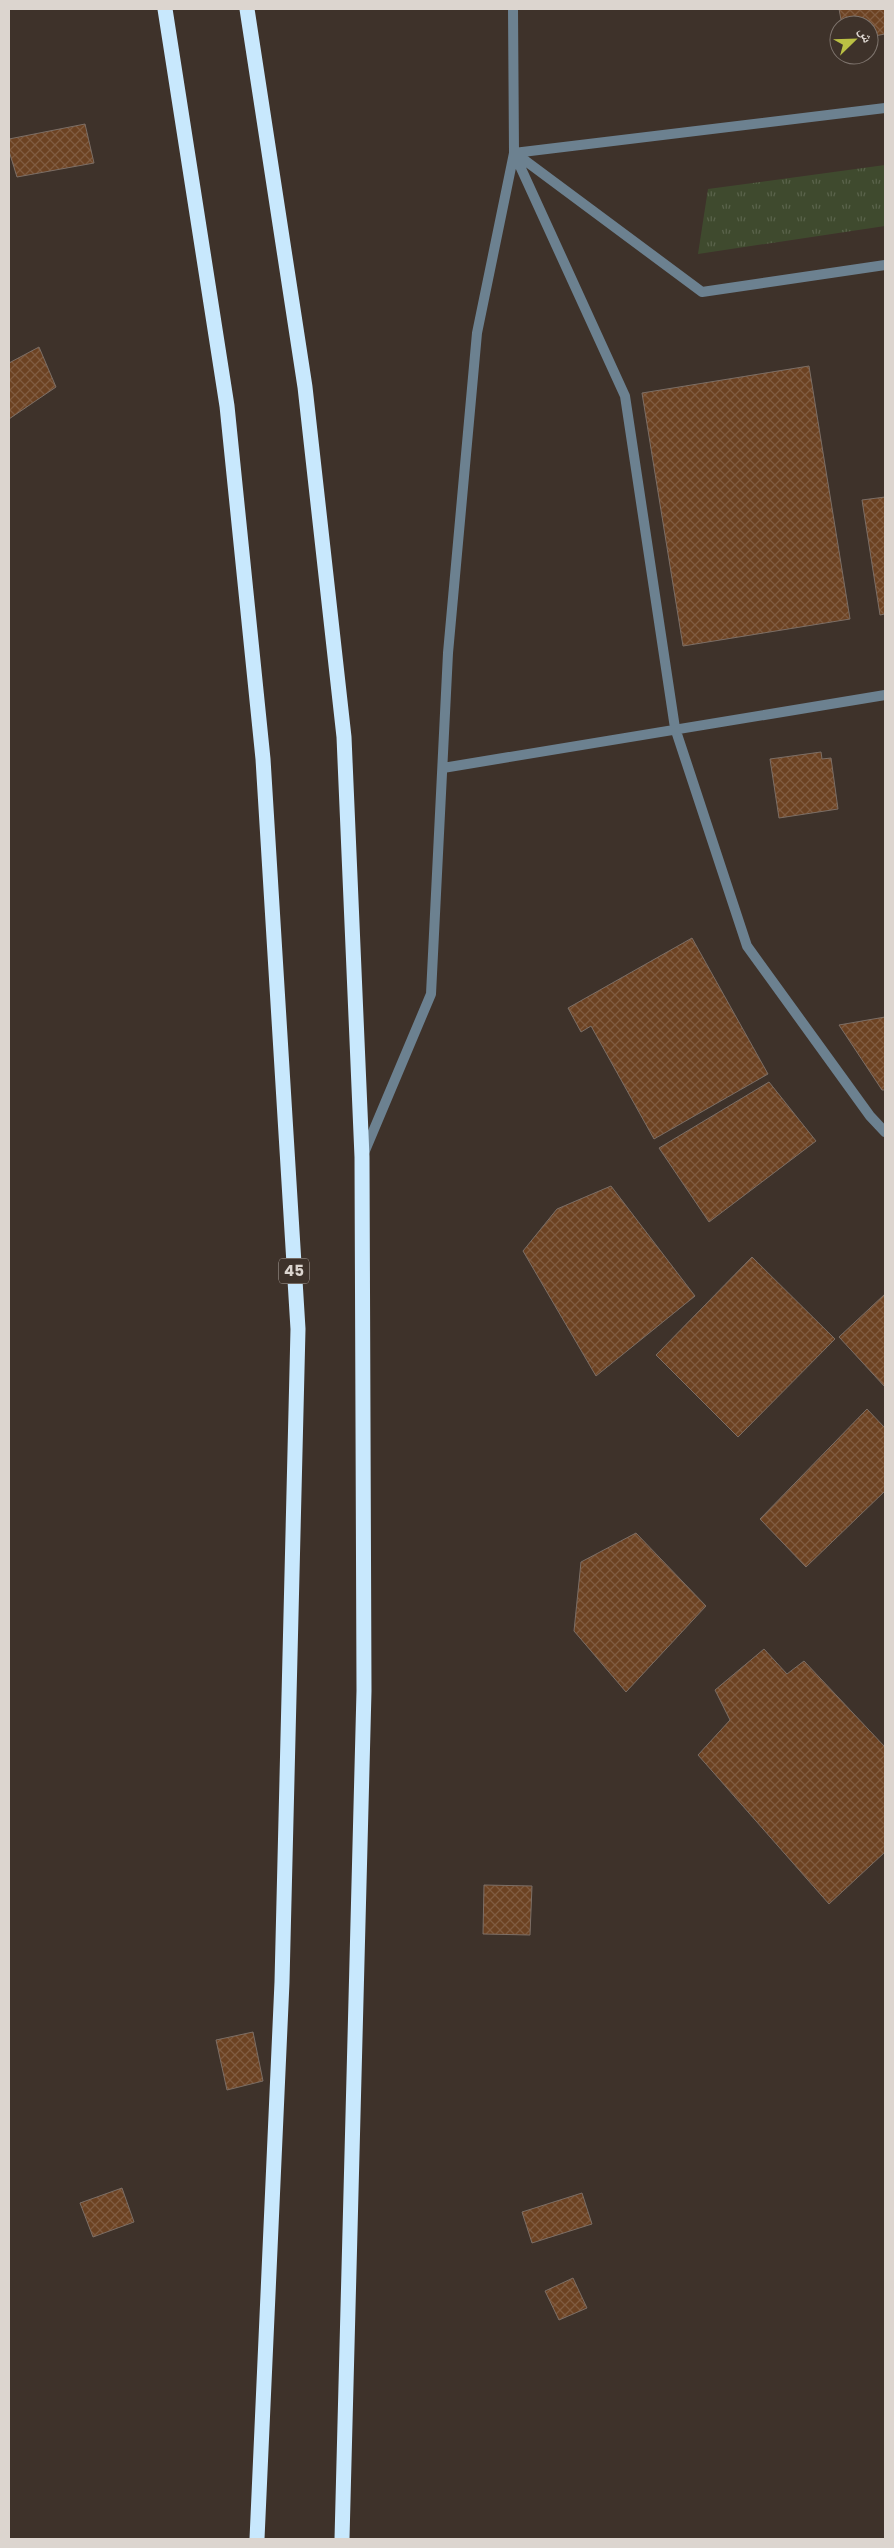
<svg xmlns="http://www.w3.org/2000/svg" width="894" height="2548" viewBox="0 0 894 2548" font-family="Poppins,'Noto Naskh Arabic',sans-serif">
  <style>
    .park { fill: url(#park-tufts) }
    .building { fill: url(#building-cross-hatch); stroke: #7c6e65 }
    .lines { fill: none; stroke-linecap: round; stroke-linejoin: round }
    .street { stroke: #6c8190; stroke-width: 10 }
    .highway { stroke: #c8e8fd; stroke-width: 15 }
    .labels { text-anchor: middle; stroke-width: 5; stroke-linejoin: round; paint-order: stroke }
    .shield { fill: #3e322a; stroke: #ada49e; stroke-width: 1 }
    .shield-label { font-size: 15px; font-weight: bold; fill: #dcd5cf }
  </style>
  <defs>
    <pattern id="park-tufts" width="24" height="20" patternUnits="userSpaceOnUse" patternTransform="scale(1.25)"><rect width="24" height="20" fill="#3f4a2e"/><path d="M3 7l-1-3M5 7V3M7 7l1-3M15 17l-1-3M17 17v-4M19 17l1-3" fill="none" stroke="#5a634b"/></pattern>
    <pattern id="building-cross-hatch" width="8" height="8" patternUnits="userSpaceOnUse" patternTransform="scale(1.25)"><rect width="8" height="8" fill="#6c4222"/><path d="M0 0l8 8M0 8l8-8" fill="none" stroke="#805c41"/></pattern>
  </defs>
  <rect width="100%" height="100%" fill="#3e322a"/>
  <path class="park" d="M885,165v61l-187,28 10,-65z"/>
  <path class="building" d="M839,9h46v25l-16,3v-12h-27z
    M85,124l9,39 -77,14 -8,-26v-12z
    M39,347l17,40 -47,32v-56z
    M809,366l41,253 -167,27 -41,-253z
    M885,497v117l-5,1 -18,-115z
    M821,752l1,7 9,-1 7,51 -59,9 -9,-59z
    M692,938l76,136 -114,65 -63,-113 -10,6 -13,-24z
    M885,1017v73h-3l-43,-65z
    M769,1082l47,59 -107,81 -50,-74z
    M611,1186l84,110 -99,80 -73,-125 34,-42z
    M752,1257l83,82 -97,98 -82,-82z
    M885,1294v93l-46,-50z
    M867,1409l18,19v63l-79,76 -46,-48z
    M636,1533l70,73 -80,86 -52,-61 7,-69z
    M764,1649l23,25 17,-13 81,86v105l-56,52 -131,-149 32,-35 -15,-30z
    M484,1885l48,1 -2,49 -47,-1z
    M253,2032l10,49 -36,9 -11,-50z
    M122,2188l12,34 -41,15 -13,-34z
    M582,2193l10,31 -60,19 -10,-31z
    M573,2278l14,30 -28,12 -14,-29z"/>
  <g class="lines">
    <path class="street" d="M514,153l111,243 50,332 72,218 123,170 15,16
      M514,153l371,-45
      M515,153l187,139 183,-27
      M443,768l442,-73
      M364,1153l67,-159 17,-341 29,-320 37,-180 -1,-144"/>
    <path class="highway" d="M165,9l62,397 36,353 35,570 -16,653 -25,557
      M247,9l58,378 39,350 18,420 2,534 -22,848"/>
  </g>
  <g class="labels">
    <rect class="shield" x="279" y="1258.5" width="30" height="25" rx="4"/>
    <g class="shield-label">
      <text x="294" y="1276">45</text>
    </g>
  </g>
  <rect width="894" height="2548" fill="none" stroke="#dcd5cf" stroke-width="20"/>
  <g transform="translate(854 40) rotate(67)"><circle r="24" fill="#3e322a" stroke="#7d736c"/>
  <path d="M0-4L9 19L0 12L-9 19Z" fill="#bbc044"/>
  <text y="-8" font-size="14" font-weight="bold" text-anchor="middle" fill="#dcd5cf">ش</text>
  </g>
</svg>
